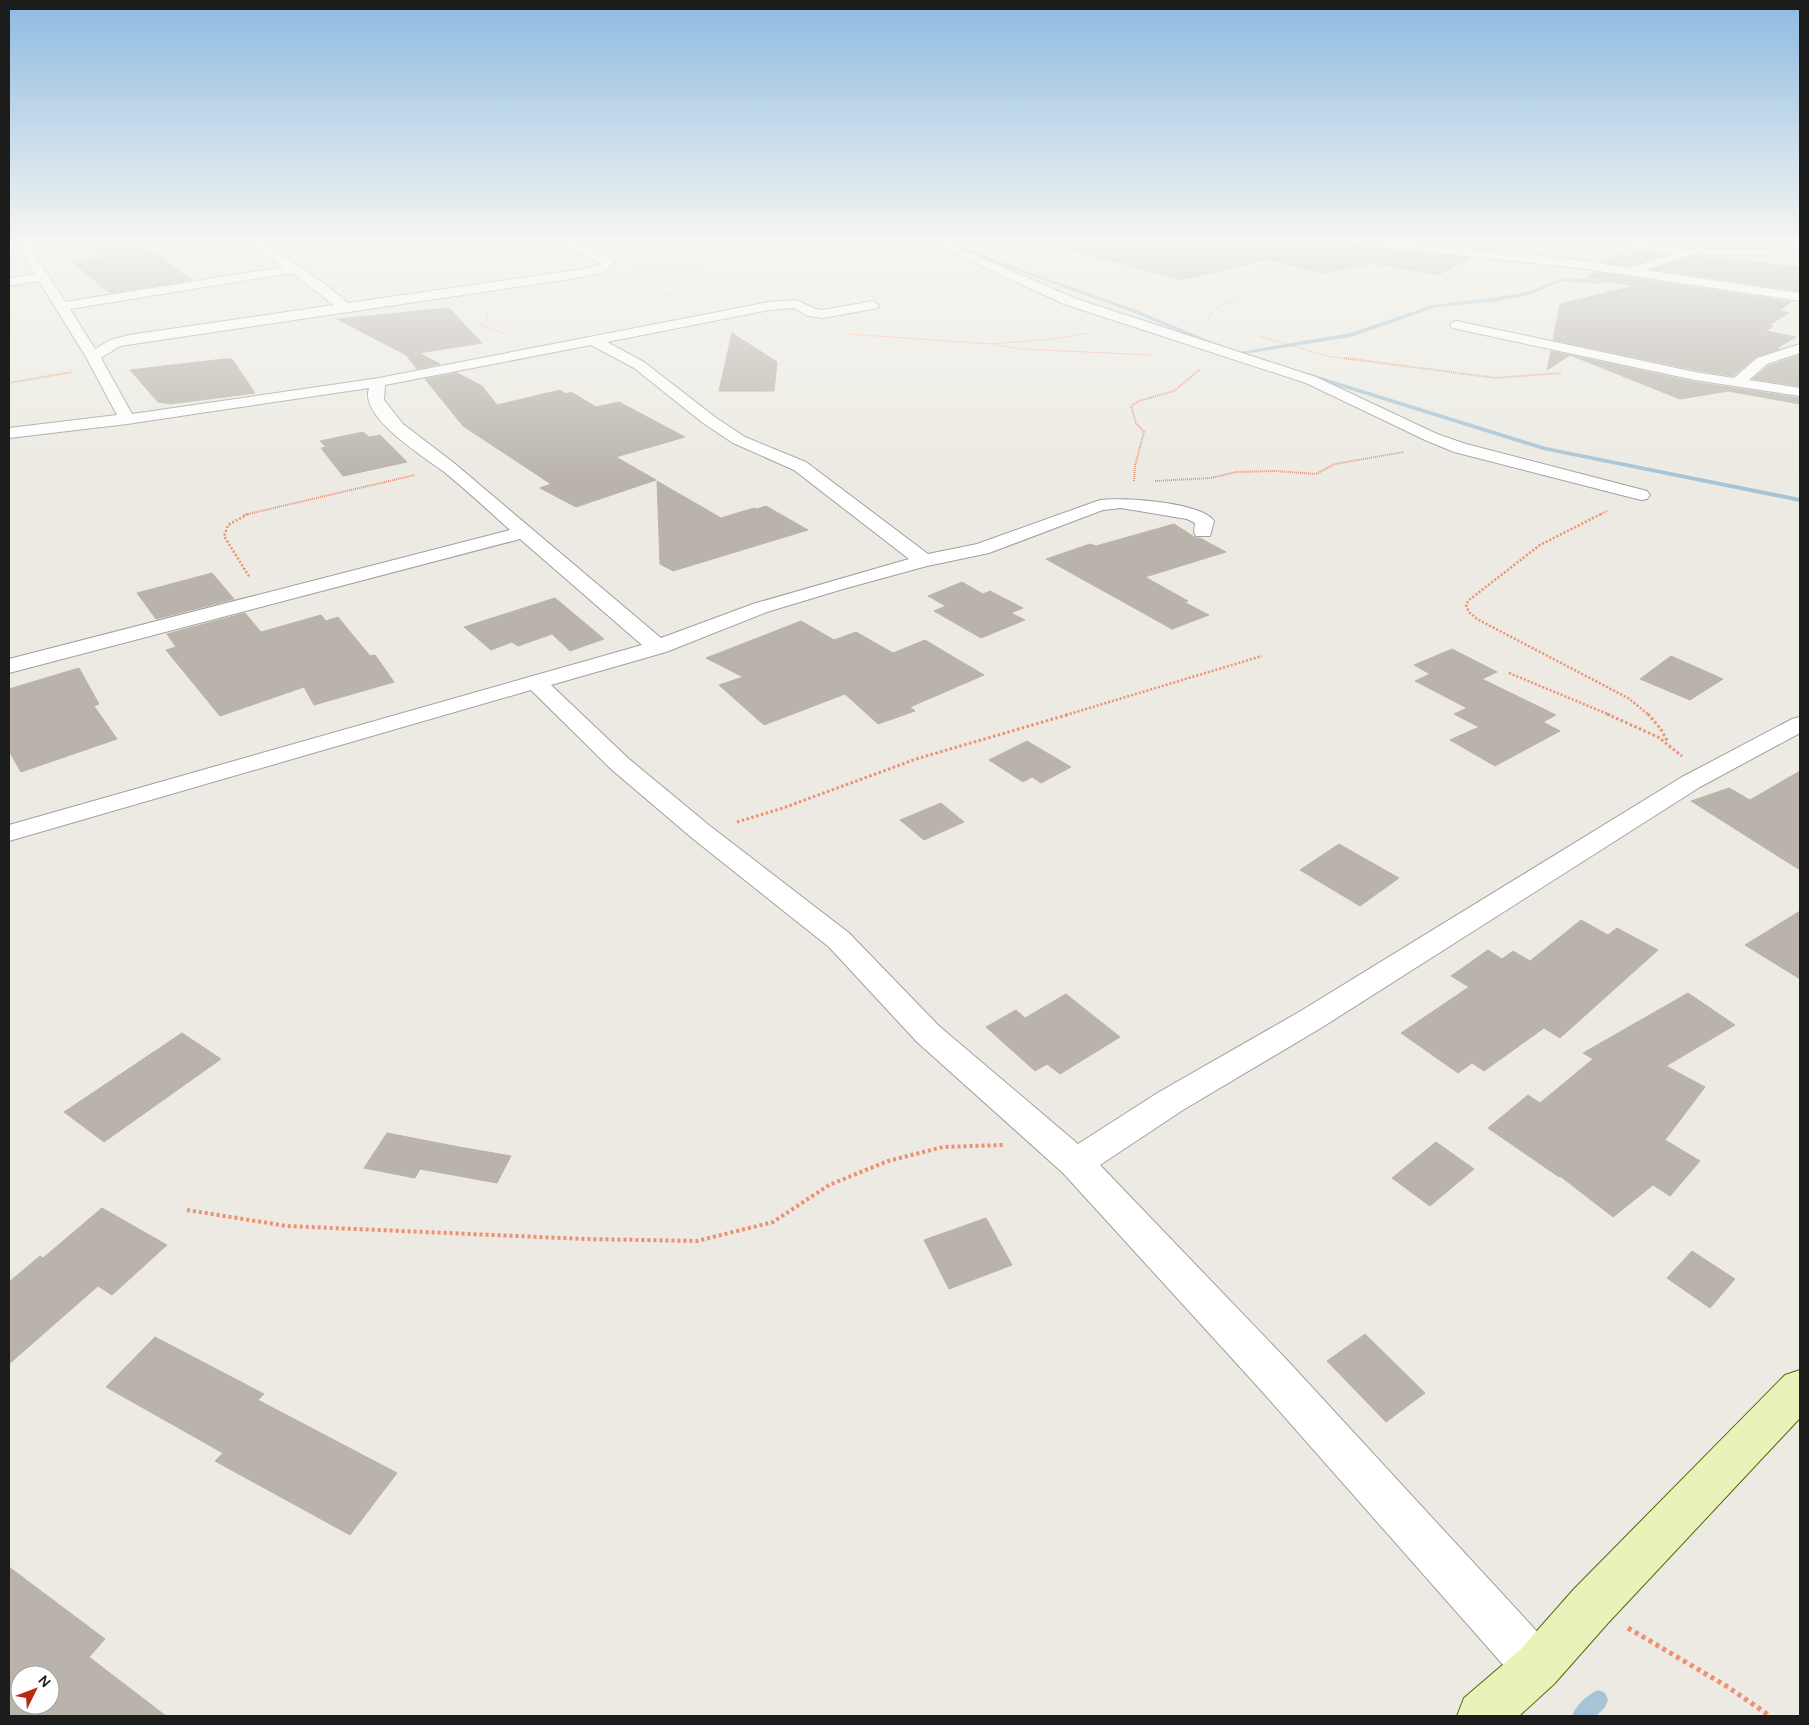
<svg xmlns="http://www.w3.org/2000/svg" width="1809" height="1725" viewBox="0 0 1809 1725" font-family="'DM Sans',sans-serif">
  <style>
    .lines { fill: none; stroke-linecap: round; stroke-linejoin: round }
    .stream { fill: #a5c4d7; fill-rule: evenodd }
    .building { fill: #b9b3ac; stroke: #bcb3a6; fill-rule: evenodd }
    .minor-casing { stroke: #a0a0a0; stroke-width: 2 }
    .secondary-casing { stroke: #51680d; stroke-width: 2 }
    .path-far5 { stroke: #ed9172; stroke-width: 1; stroke-dasharray: 1 1; stroke-linecap: butt }
    .path-far4 { stroke: #ed9172; stroke-width: 2; stroke-dasharray: 1 1; stroke-linecap: butt }
    .path-far3 { stroke: #ed9172; stroke-width: 2.5; stroke-dasharray: 2 2; stroke-linecap: butt }
    .path-far2 { stroke: #ed9172; stroke-width: 3; stroke-dasharray: 2.5 2.5; stroke-linecap: butt }
    .path-far1 { stroke: #ed9172; stroke-width: 4; stroke-dasharray: 3 3; stroke-linecap: butt }
    .path { stroke: #ed9172; stroke-width: 5; stroke-dasharray: 4 4; stroke-linecap: butt }
    .minor { fill: #fff; fill-rule: evenodd }
    .secondary { fill: #e8f3b9; fill-rule: evenodd }
  </style>
  <rect width="100%" height="100%" fill="#eceae2"/>
  <g class="lines">
    <path class="stream" d="M937,239l199,71 91,38 -5,1 -90,-37 -197,-71z
      M1616,276l2,2 -19,6 -36,-3 -34,14 -30,6 -63,6 -85,30 -114,18 -3,-2 116,-20 83,-28 66,-8 29,-5 34,-14 37,2z
      M1308,373l238,74 254,51v4l-257,-52 -237,-74 -1,-1z
      M1598,1690l7,3 3,7 -3,7 -9,9h-24c4,-11 15,-21 26,-26z"/>
  </g>
  <path class="building" d="M135,238l57,42 -82,13 -38,-31 30,-5 -9,-7 9,-1 -6,-5z
    M1062,238h258l8,5 143,15 -33,17 -67,-12 -47,11 -56,-15 -87,21 -120,-33z
    M1380,238h132l-22,11z
    M1634,250l30,5 -35,11 -24,-4 11,-8 15,2z
    M1695,256l105,11v24l-147,-22z
    M1594,272l197,30 -12,9 10,2 -20,12 4,1 -7,5 30,6 -19,11 3,1 -24,8 -23,19 -38,-6 -142,-30 7,-36 73,-18 -45,-9z
    M449,308l33,35 -63,10 21,11 -23,5 -11,-14 -69,-36z
    M732,333l45,29 -3,29h-55z
    M1551,351l19,4 -23,15z
    M1570,355l125,27 105,16v6l-72,-13 -48,8z
    M1800,355v31l-47,-7 15,-13z
    M224,359h8l23,34 -85,11 -12,-2 -28,-32z
    M457,373l25,13 15,19 63,-15 6,4 5,-2 25,15 23,-5 66,35 -69,20 40,23 -80,27 -36,-19 11,-4 -88,-58 -38,-47z
    M363,432l6,5 11,-2 27,27 -64,14 -22,-28 5,-1 -6,-6z
    M657,481l64,37 33,-10 3,1 9,-3 42,24 -135,41 -13,-7z
    M1174,524l22,14h4l26,14 -81,25 43,24 -4,1 25,13 -37,14 -126,-70 44,-15 6,2z
    M212,573l22,26 -78,20 -19,-26z
    M962,582l21,12 7,-3 33,17 -12,5 14,7 -44,18 -47,-27 12,-5 -18,-10z
    M555,598l49,41 -34,12 -18,-17 -34,12 -6,-4 -21,8 -27,-23z
    M245,613l16,19 60,-17 5,6 12,-4 32,39 5,-1 19,27 -80,23 -10,-18 -84,29 -54,-66 10,-3 -9,-13z
    M801,621l33,19 22,-8 37,21 32,-13 59,35 -74,32 5,4 -37,13 -33,-30 -81,31 -45,-40 24,-8 -37,-19z
    M1452,649l45,23 -15,7 74,36 -13,7 17,9 -65,35 -45,-26 29,-13 -25,-13 13,-6 -52,-27 15,-7 -16,-9z
    M1671,656l52,23 -33,21 -50,-21z
    M79,668l20,36 -5,2 23,33 -96,33 -12,-21v-62z
    M1027,741l44,26 -30,16 -9,-6 -9,5 -34,-22z
    M1800,771v99l-109,-69 38,-13 21,12z
    M941,803l23,19 -40,18 -24,-20z
    M1339,844l60,34 -39,28 -60,-36z
    M1800,911v68l-55,-34z
    M1581,920l27,15 9,-7 41,22 -98,88 -16,-10 -60,43 -12,-8 -14,10 -57,-40 68,-46 -18,-11 37,-26 14,9 11,-8 17,10z
    M1688,993l47,32 -69,41 39,21 -40,53 35,21 -30,35 -17,-11 -40,32 -53,-41 -1,1 -71,-49 40,-33 12,8 53,-44 -10,-6z
    M1066,994l54,43 -60,37 -13,-10 -12,7 -49,-44 30,-17 9,8z
    M182,1033l39,26 -117,83 -40,-30z
    M387,1133l72,14 52,9 -14,27 -77,-14 -5,9 -51,-10z
    M1436,1142l38,27 -44,37 -38,-28z
    M102,1208l65,37 -55,50 -14,-9 -89,78v-82l31,-26 3,2z
    M986,1218l26,47 -63,24 -25,-49z
    M1692,1251l43,28 -25,29 -43,-30z
    M1365,1334l60,59 -39,29 -59,-61z
    M155,1337l109,57 -6,6 139,73 -47,62 -135,-74 8,-8 -117,-66z
    M9,1567l96,72 -16,18 77,59h-157zM20,1675h30v30h-30z"/>
  <g class="lines">
    <g class="minor-casing">
      <path id="minor" d="M25,238h12l-6,10 34,54 218,-35 -42,-29h14l70,46 23,19 235,-34 16,-4 2,-2 -55,-25c19,0 56,10 68,24l-7,9 -24,6 -463,69 -19,12 31,56 247,-36 390,-76 27,-2 20,9 7,1 50,-9 6,4 -1,3 -55,10 -15,-2 -14,-8 -25,2 -162,32 37,20 71,55 30,20 61,25 122,92 49,-10 123,-44c23,-3 101,2 114,21l-4,15h-14l-2,-4 1,-9 -8,-4 -66,-11 -18,2 -114,43 -62,13 -84,23 -76,23 -101,40 -115,33 78,74 81,67 139,107 90,93 139,118 81,-52 140,-80 383,-235 110,-58 8,-2v16l-100,54 -379,241 -138,82 -83,55 187,195 267,290 7,17 -7,17 -17,7 -17,-7 -261,-296 -196,-215 -146,-131 -88,-95 -137,-109 -81,-69 -80,-79 -522,151v-16l633,-180 -122,-106 -511,134v-14l501,-129c-22,-20 -44,-40 -67,-59 -20,-15 -84,-54 -74,-83l-242,36 -118,14v-10l108,-13 -31,-58 -47,-76 -30,5v-8l26,-4 -16,-26zM292,273l42,32 -205,30 -19,5 -15,9 -25,-40zM591,345l43,23 69,55 30,20 61,27 115,89 -156,45 -92,34 -207,-175 -51,-39 -19,-24 1,-15z
        M921,238h15l138,60 242,79 121,57 29,10 181,47 3,4 -3,4 -6,1 -187,-48 -29,-12 -119,-57 -242,-79z
        M1322,238h39l218,22 50,8 43,-14 -85,-13 -6,-3h29l75,12 9,-2 100,3 6,3 -2,2 -103,-2 -50,16 155,23v8l-221,-33 -251,-27z
        M1457,321l238,51 39,6 23,-20 43,-14v9l-33,11 -18,16 51,8v8l-105,-16 -243,-52 -2,-3 2,-3z"/>
    </g>
    <g class="secondary-casing">
      <path id="secondary" d="M1800,1370v48l-192,205 -54,61 -35,32h-62l7,-18 56,-48 54,-61 211,-214z"/>
    </g>
    <path class="path-far5" d="M421,238l109,8
      M619,241l11,-3
      M631,268h44
      M681,268l132,-22 72,-8
      M678,299l-43,-14 4,-4 42,-13
      M488,311l-1,7 -8,7 25,8
      M1208,320c3,-12 20,-17 31,-22l2,-5 -7,-14 2,-3 45,-11 32,-11
      M848,334l142,10 63,-5 35,-6
      M1259,336l68,20 26,4
      M996,345l26,4 129,6"/>
    <path class="path-far4" d="M1344,358l152,20 65,-5
      M9,383l63,-11
      M1134,481l1,-15 9,-34 -8,-9 -5,-17 8,-5 35,-10 26,-22
      M1155,481l56,-3 25,-6 38,-1 42,3 19,-10 69,-12
      M244,515l171,-40
      M1599,515l8,-4"/>
    <path class="path-far3" d="M248,514l-20,11 -4,11 26,42
      M1601,514l-61,31 -71,55 -3,5 3,7 8,7 151,79 21,17
      M1509,673l101,42
      M1066,715l196,-59"/>
    <path class="path-far2" d="M1607,714l51,23 24,19
      M1648,714l12,14 8,14
      M737,822l46,-14 133,-49 154,-45"/>
    <path class="path-far1" d="M187,1210l100,16 298,13 112,2 76,-19 56,-37 59,-24 55,-14 60,-2"/>
    <path class="path" d="M1628,1628l100,59 42,29"/>
    <use href="#minor" class="minor"/>
    <use href="#secondary" class="secondary"/>
  </g>
  <linearGradient id="sky" x2="0" y2="1"><stop stop-color="#8dbae1"/><stop offset="0.5" stop-color="#f6f6f2"/><stop offset="1" stop-color="#f6f6f2" stop-opacity="0"/></linearGradient>
  <rect width="1809" height="480" fill="url(#sky)"/>
  <rect width="1809" height="1725" fill="none" stroke="#1c1c1c" stroke-width="20"/>
  <g transform="translate(35 1690) rotate(48)"><circle r="24" fill="#ffffff" stroke="#a4a4a4"/>
  <path d="M0-4L9 19L0 12L-9 19Z" fill="#b72910"/>
  <text y="-8" font-size="14" font-weight="bold" text-anchor="middle" fill="#1c1c1c">N</text>
  </g>
</svg>
